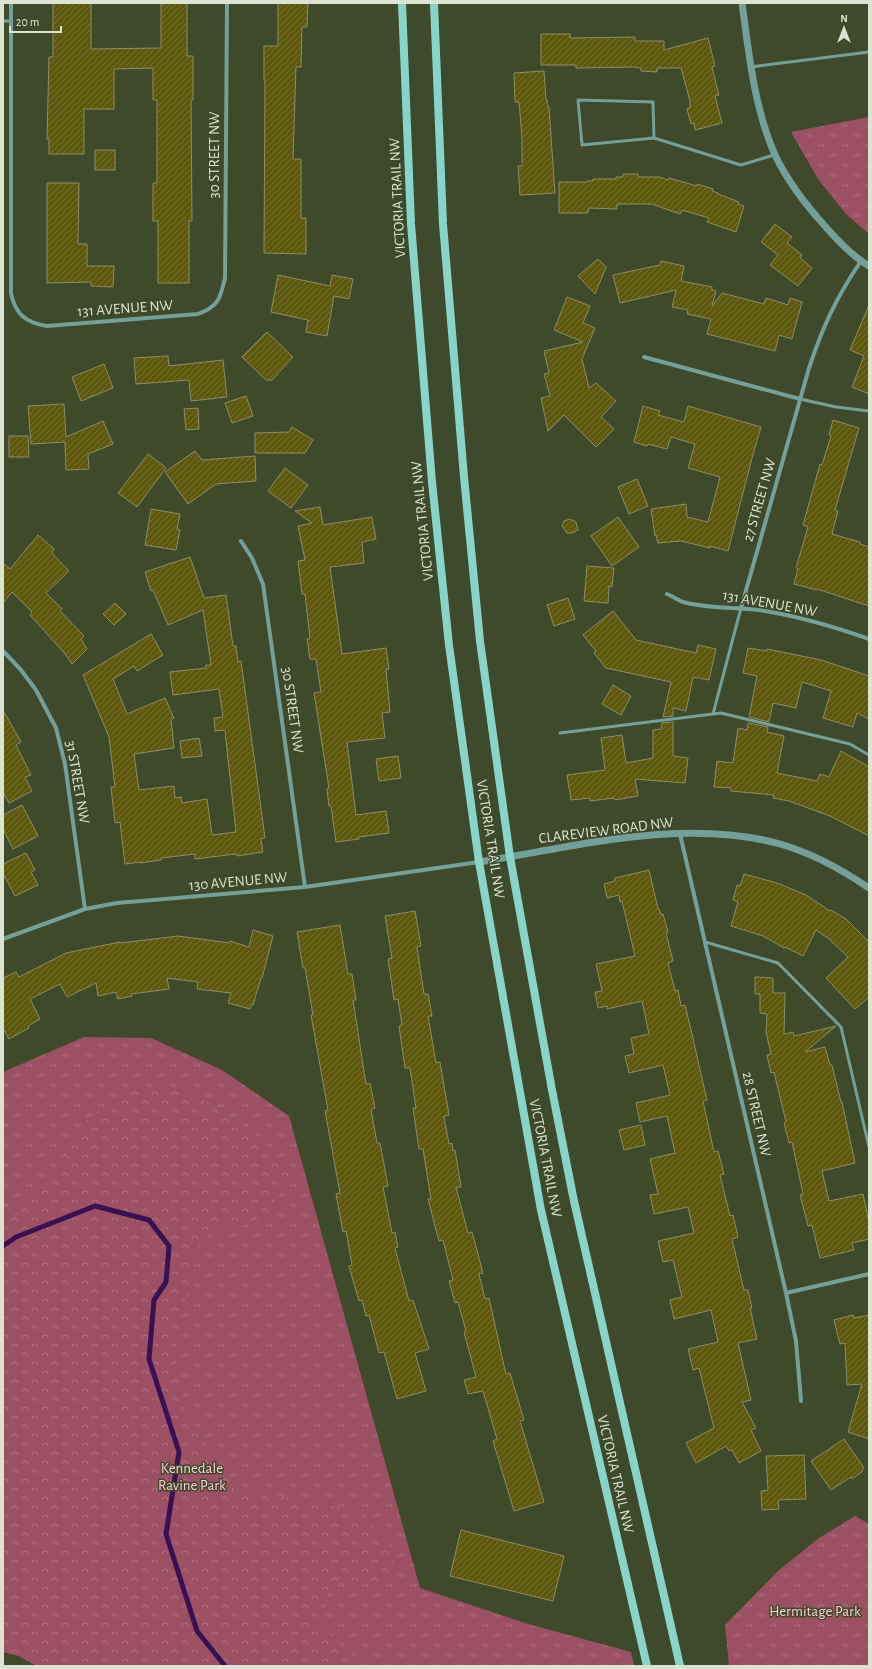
<svg xmlns="http://www.w3.org/2000/svg" width="872" height="1669" viewBox="0 0 872 1669" font-family="'Alegreya Sans',sans-serif">
  <style>
    .grass { fill: url(#grass-tufts) }
    .forest { fill: url(#forest-crowns) }
    .lines { fill: none; stroke-linecap: round; stroke-linejoin: round }
    .stream { stroke: #361254; stroke-width: 5 }
    .building { fill: url(#building-hatch); stroke: #908d67 }
    .service { stroke: #72a09a; stroke-width: 3 }
    .minor { stroke: #72a09a; stroke-width: 4 }
    .tertiary { stroke: #72a09a; stroke-width: 7 }
    .secondary { stroke: #88d4c9; stroke-width: 8 }
    .labels { text-anchor: middle; stroke-width: 3; stroke-linejoin: round; paint-order: stroke }
    .street-label { font-size: 15px; fill: #dce4d1; stroke: #3e4a29 }
    .park-label { font-size: 15px; fill: #fdccd6; stroke: #3e4a29 }
  </style>
  <defs>
    <pattern id="grass-tufts" width="24" height="20" patternUnits="userSpaceOnUse"><rect width="24" height="20" fill="#9c5064"/><path d="M3 7l-1-3M5 7V3M7 7l1-3M15 17l-1-3M17 17v-4M19 17l1-3" fill="none" stroke="#ae7180"/></pattern>
    <pattern id="forest-crowns" width="20" height="18" patternUnits="userSpaceOnUse"><rect width="20" height="18" fill="#9c5064"/><path d="M2 6a3 3 0 1 1 6 0M12 15a3 3 0 1 1 6 0" fill="none" stroke="#ae7180"/></pattern>
    <pattern id="building-hatch" width="6" height="6" patternUnits="userSpaceOnUse"><rect width="6" height="6" fill="#5d580b"/><path d="M-1 1l2-2M0 6l6-6M5 7l2-2" fill="none" stroke="#74702e"/></pattern>
  </defs>
  <rect width="100%" height="100%" fill="#3e4a29"/>
  <path class="grass" d="M869,117v117l-23,-20 -28,-35 -27,-47z
    M84,1037l67,1 71,32 67,46 131,472 108,36 103,28 3,14h-597l-18,-10 -16,-4v-580z
    M855,1516l14,8v142h-140l-4,-41 53,-54 41,-33z"/>
  <path class="forest" d="M137,1086l53,6 62,38 39,44 -23,39 -19,12 -35,3 -22,26 -6,45 -12,48 11,63 49,79 87,14 44,11 30,38 -7,31h-59l-7,45 43,38h-328l-18,-10 -16,-4v-428l15,-11 30,-31 40,-64z"/>
  <g class="lines">
    <path class="stream" d="M3,1246l13,-9 79,-31 54,14 20,26 -3,36 -12,18 -5,59 30,93 -13,82 31,97 28,35"/>
  </g>
  <path class="building" d="M53,3h38v46l70,-1v-45h26v53h6v44h-2l1,121h-3v62h-31v-62h-5v-38h4v-83h-4v-32l-39,1v40h-30v45h-35v-15h-2l2,-82h4z
    M278,3h30l-1,24h-5l-1,40h-5l-3,92h8v59h5v36l-42,-1 1,-173h-1v-34h14z
    M541,34h29v4l65,-1v4h29v9l44,-12 7,28 -3,1 7,28 -4,1 7,27 -27,7 -1,-7 -3,1 -4,-15 3,-1v-7l-9,-33h-24v4l-16,-1v-3l-7,-1 -58,1v-3h-35z
    M544,71l2,29h1l1,7h1l6,86 -35,2 -2,-29h4v-28l-3,-36h-4l-1,-29z
    M95,150h20v20h-20z
    M623,174h15v3h21l9,3 1,-2 28,8v-2l16,5 -1,2 6,2v1l21,8 -1,2 6,2 -8,26 -29,-10 2,-4 -27,-8 -2,4 -28,-10h-35v5l-28,-1 -1,5h-29v-31h28v-1h6v-2h23v-2h7z
    M47,183h32l-1,61h9v22h27l-1,21 -22,-1v-4l-44,1z
    M775,224l17,13 -5,6 15,12 -2,3 12,10 -14,18 -28,-21 8,-10 -17,-13z
    M598,259l8,8 -11,27 -17,-18z
    M661,261l23,5 -3,15 31,6v3l4,1 -4,15 10,-13 42,11 2,-6 22,7 2,-7 12,4 -10,37 -13,-4 -4,16 -68,-17 4,-15 -24,-5 1,-4 -16,-3 4,-17 -56,13 -7,-28 47,-10z
    M278,275l52,11 2,-11 21,4 -4,20 -15,-3 -7,40 -21,-4 2,-12 -37,-8z
    M567,297l23,9 -7,17 12,5 -13,31 7,29 7,-5 20,18 -15,16 13,12 -18,18 -32,-32 -16,16 -7,-33 9,-2 -6,-22 5,-1 -5,-22 39,-9 -29,-12z
    M869,305v89l-17,-7 12,-31 -14,-6z
    M267,332l26,25 -21,23h-6l-24,-23z
    M168,356l1,10 54,-6 4,37 -36,4 -2,-21 -53,4 -2,-26z
    M104,364l9,24 -32,13 -9,-24z
    M246,396l7,20 -21,7 -7,-20z
    M64,404l2,33 37,-16 10,23 -25,10 1,15 -23,1 -1,-28 -34,2 -3,-38z
    M643,406l17,5 -2,4 26,7 4,-16 73,21 -9,31 -24,93 -18,-5v2l-29,-7 -23,2 -2,-8 -1,1 -4,-27 35,-5 1,13 21,5 12,-45 -32,-9 7,-24 -24,-7 -4,12 -19,-5 -1,2 -13,-4z
    M198,408l1,21 -13,1 -2,-21z
    M833,420l26,8 -24,82 3,1 -6,23 28,8v2l9,3v59l-52,-17v1l-23,-6 4,-15 -2,-1 12,-41 -5,-2 17,-61 2,1 9,-29 -2,-1z
    M292,427l21,13 -8,13h-50v-20l34,-1z
    M9,436h19l1,21h-20z
    M195,451l7,9 53,-4 1,25 -40,3 -28,20 -23,-32z
    M148,454l18,14 -29,39 -19,-14z
    M285,468l23,17 -17,23 -23,-17z
    M637,479l11,27 -19,8 -11,-27z
    M320,507l3,18 49,-8 4,22 -14,3 2,21 -34,4 12,87 44,-6 3,21h-3l4,43 -8,1 3,25 -38,4 9,73 30,-4 3,22 -30,4v2l-23,3 -5,-36h-2l-2,-17 2,-1 -15,-95 7,-1 -5,-33h-6l-3,-20 3,-1 -5,-44h-3l-4,-33 7,-1 -7,-34 14,-3 -17,-12z
    M151,509l29,5 -3,15 3,1 -4,20 -31,-5z
    M618,517l21,30 -27,19 -21,-30z
    M570,519l6,3 2,8 -6,3h-5l-5,-7 2,-5z
    M38,535l16,14 -2,4 17,18 -23,22 16,16 -2,2 24,25 -3,3 6,10 -15,15 -6,-9 -36,-40 2,-3 -20,-20 -9,11v-40l7,6z
    M190,557l14,41 22,-3 7,51h3l2,16 3,-1 24,177 -4,1 2,13 -26,4 -1,-2 -41,5v-5l-34,4v2l-21,3v-1l-15,2 -5,-42 -5,1 -4,-36h4l-6,-50 -26,-62 68,-41 12,21 -26,16 -3,-5 -21,13 14,35 38,-16 9,20 -3,1 3,29 -40,6 5,36 35,-4 1,12 6,-1 1,6 25,-4 5,36 24,-3 -11,-101 -1,-1 -9,1 -1,-13 9,-1 -4,-28 -46,6 -3,-23 36,-4v-3h5l-8,-55 -35,15 -15,-35 -2,1 -6,-19z
    M587,566l27,2 -2,19 -3,-1 -1,17 -24,-2z
    M568,598l7,21 -21,7 -7,-21z
    M115,603l11,11 -12,11 -11,-11z
    M613,611l23,29 60,13 2,-8 18,4 -7,31 -16,-3 -7,34 -13,-3v8l-10,1 8,-35 -65,-14 -12,-15 2,-2 -13,-16z
    M748,648l19,3v-2l54,11 48,16v43l-12,-6 -4,14 -30,-9 8,-27 -29,-9 -6,26 -23,-5 -4,19 -20,-5 8,-41 -14,-3z
    M613,685l18,11 -10,19 -19,-11z
    M3,710l18,32 -5,3 15,30 -6,2 7,14 -23,12 -6,-11z
    M673,722v34l15,2 -3,25 -50,-4 3,17 -23,4 -1,-2 -24,3v-3l-19,2 -4,-25 38,-5 -4,-32 21,-3 4,28 27,-5v-28l8,-1 1,-6z
    M748,723l20,4 -1,5 17,4 -7,37 40,8 3,-7 9,3 12,-26 28,16v69l-39,-20 -41,-15 -16,-3 1,-3 -43,-4v-3l-17,-1 3,-26 16,2 5,-35 9,2z
    M199,738l3,18 -20,2 -2,-17z
    M398,756l3,22 -22,3 -3,-22z
    M22,805l16,31 -25,13 -10,-20v-14z
    M26,853l9,17 -4,2 7,13 -23,11 -12,-23v-9z
    M649,870l9,39h1l2,6 2,-1 5,18 -2,1 7,28 -5,2 7,28 3,-1 3,16 4,-1 6,25 16,70 -4,1 11,51 4,-1 6,23 -4,1 10,41 3,-1 5,22 -6,2 12,51h4l4,18h-2l7,31 -19,4 13,57 -9,2 14,26 -5,2 10,21 -22,12 -7,-13 -3,1 -3,-5 -30,17 -10,-20 28,-15 -15,-60 -6,2 -5,-21 30,-7 -7,-32 -37,9 -4,-19 12,-3 -9,-37 -10,2 -5,-21 36,-8 -6,-26 -34,7 -4,-19 8,-1 -8,-35 25,-6 -8,-37 -27,6 -4,-19 34,-8 -7,-30 -34,8 -4,-17 9,-2 -3,-16 18,-4 -7,-33 -35,8v-3l-9,2 -3,-16 7,-1 -6,-27 39,-8 -13,-55 -2,1 -1,-7 -12,3 -3,-14 11,-3v-3z
    M744,874l33,9 29,12 24,16 1,-1 15,9 23,23v55l-14,12 -29,-31 22,-21 -19,-18 -13,-9 -13,26 -18,-9 -1,1 -21,-12 -32,-10 7,-24 -5,-2 4,-15 3,1z
    M415,911l6,35 -4,1 7,47h4l4,22h-4l8,47 4,-1 9,53 -4,1 -1,1 5,27 3,-1 1,8 2,-1 6,37h-5l12,46 4,-1 11,41 -4,1 6,25 4,-1 14,63 3,13 4,-1 14,47 -4,1 24,81 -30,9 -21,-70 4,-2 -14,-48 -15,3 -4,-14 12,-3 -12,-45 2,-1 -8,-29 -3,1 -6,-22 4,-1 -10,-40 -4,1 -11,-42h3l-8,-50h-4l-6,-41h3l-6,-40h-5l-6,-42 3,-1 -4,-26 -4,1 -6,-41 4,-1 -7,-42z
    M340,925l8,49h4l4,26h-3l13,84 4,-1 5,25 -4,1 6,34h3l8,43 -5,1 9,46 3,-1 3,15 -3,1 14,53 4,-1 16,49 -14,4 11,38 -29,8 -13,-47 -5,1 -10,-38 -3,1 -4,-16 -3,1 -10,-35 3,-1 -6,-34 -3,1 -7,-38 4,-1 -15,-82 3,-1 -17,-95h2l-8,-47h-2l-6,-36z
    M253,930l20,6 -11,42h-1l-8,27 -1,-1 -2,5 -22,-6 3,-10 -34,-4 1,-7 -31,-4 2,11 -38,5 1,2 -14,3 -2,-7 -18,4 -2,-13 -29,14 -7,-13 -30,15 10,20 -12,7 1,2 -20,11 -6,-11v-50l13,-6 3,5 47,-24 54,-11 1,1 57,-7 52,7v-2l19,6z
    M755,977l18,1v15h12l-1,41 9,-2 1,4 42,-10 -31,26 20,-5 5,18h2l9,37h1l13,61 -33,8 7,30 34,-7 6,28v17l-17,4 2,7 -34,8 -8,-33 -4,1 -8,-31 3,-1 -11,-52 -3,1 -5,-20 2,-1 -12,-50 -3,1 -4,-18 4,-1 -5,-22 1,-18 -7,-1v-19h-5z
    M641,1125l4,20 -21,5 -5,-20z
    M853,1315l1,3 15,-3v124l-21,-7 14,-48 -15,1 -2,-42 -5,1 -6,-24z
    M844,1439l20,29 -2,2 1,1 -11,8 -1,-2 -20,13 -20,-29z
    M804,1455l2,44 -28,1 1,9 -17,1 -1,-19 7,-1 -2,-34z
    M461,1530l103,26 -11,45 -103,-25z"/>
  <g class="lines">
    <path class="service" d="M3,21h8
      M751,67l118,-15
      M654,138l-1,-36 -75,-2 4,45 72,-7 87,27 33,-10
      M800,399l36,8 33,4
      M713,714l28,-106
      M560,733l161,-20 129,31 19,11
      M705,942l73,21 63,64 28,120"/>
    <path class="minor" d="M11,3v290c4,21 15,30 36,33l151,-12c21,-8 22,-15 27,-36l2,-275
      M644,357l156,42
      M241,541l11,17 11,26 42,303
      M667,594c5,2 11,6 16,8 25,7 56,5 82,9 36,6 70,16 104,28
      M741,608l68,-240c14,-42 27,-70 52,-107
      M3,651l18,19 15,20 20,38 9,36 20,145
      M680,834l106,459 10,48 5,60
      M3,939l82,-30 32,-6 188,-16 174,-25
      M786,1293l83,-19"/>
    <path class="tertiary" d="M742,3c7,51 12,104 33,152 12,25 30,49 49,70 13,15 28,31 45,41
      M479,862c96,-15 204,-45 301,-18 32,9 61,25 89,44"/>
    <path class="secondary" d="M402,3l9,221 21,258 17,163 30,217 62,348 106,456
      M434,3l9,221 21,253 16,164 30,216 42,233 22,111 106,465"/>
  </g>
  <g class="labels">
    <g class="street-label">
      <text transform="translate(214 155) rotate(-90)" y="5">30 STREET NW</text>
      <text transform="translate(397 198) rotate(-93)" y="5">VICTORIA TRAIL NW</text>
      <text transform="translate(125 308) rotate(-4)" y="5">131 AVENUE NW</text>
      <text transform="translate(759 500) rotate(-74)" y="5">27 STREET NW</text>
      <text transform="translate(422 521) rotate(-96)" y="5">VICTORIA TRAIL NW</text>
      <text transform="translate(770 603) rotate(10)" y="5">131 AVENUE NW</text>
      <text transform="translate(293 710) rotate(82)" y="5">30 STREET NW</text>
      <text transform="translate(78 782) rotate(80)" y="5">31 STREET NW</text>
      <text transform="translate(606 830) rotate(-7)" y="5">CLAREVIEW ROAD NW</text>
      <text transform="translate(491 839) rotate(81)" y="5">VICTORIA TRAIL NW</text>
      <text transform="translate(238 881) rotate(-5)" y="5">130 AVENUE NW</text>
      <text transform="translate(757 1114) rotate(77)" y="5">28 STREET NW</text>
      <text transform="translate(546 1158) rotate(79)" y="5">VICTORIA TRAIL NW</text>
      <text transform="translate(616 1474) rotate(77)" y="5">VICTORIA TRAIL NW</text>
    </g>
    <g class="park-label">
      <text x="192" y="1473">Kennedale<tspan x="192" dy="17">Ravine Park</tspan></text>
      <text x="815" y="1616">Hermitage Park</text>
    </g>
  </g>
  <rect width="872" height="1669" fill="none" stroke="#dce4d1" stroke-width="8"/>
  <g transform="translate(844 28)" stroke="#3e4a29" stroke-width="3" paint-order="stroke">
  <path d="M0-3L7 15L0 10L-7 15Z" fill="#dce4d1"/>
  <text y="-6" font-size="11" font-weight="bold" text-anchor="middle" fill="#dce4d1">N</text>
  </g>
  <path d="M10 26v6h51v-6" fill="none" stroke="#dce4d1" stroke-width="2"/>
  <text x="16" y="26" font-size="12" fill="#dce4d1" stroke="#3e4a29" stroke-width="3" paint-order="stroke">20 m</text>
</svg>
